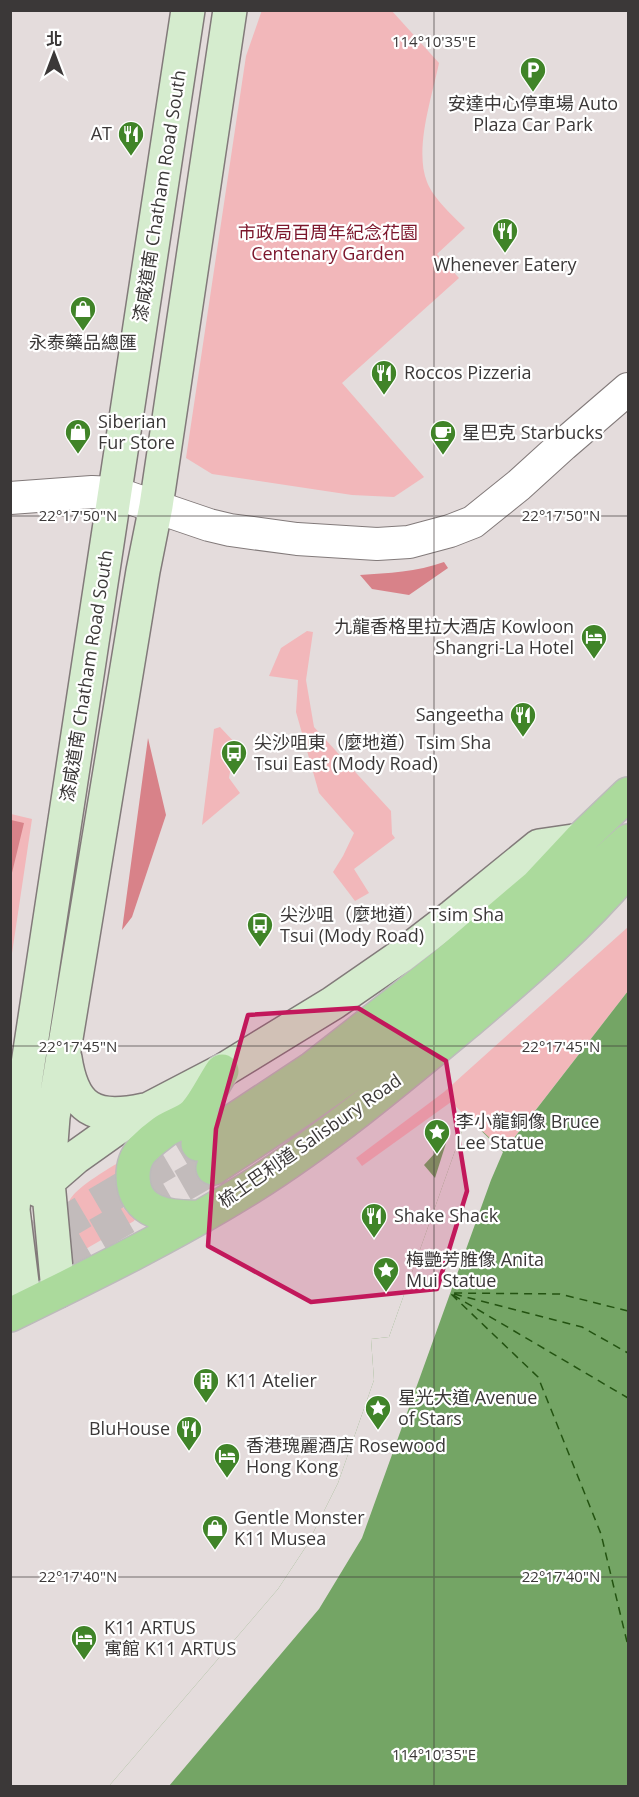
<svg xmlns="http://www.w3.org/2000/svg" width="639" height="1797" viewBox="0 0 639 1797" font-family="'Open Sans','Noto Sans TC',sans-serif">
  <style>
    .green { fill: #f2b7ba }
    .forest { fill: #d88289 }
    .water { fill: #74a565 }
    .pier { fill: #e4dcdc }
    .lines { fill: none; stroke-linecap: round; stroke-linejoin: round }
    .ferry { stroke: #235311; stroke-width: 1.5; stroke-dasharray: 8 6; stroke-linecap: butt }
    .primary-tunnel { stroke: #c2bbbb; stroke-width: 33; stroke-dasharray: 33 16; stroke-linecap: butt }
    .tertiary-casing { stroke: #827a7a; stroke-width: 34 }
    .secondary-casing { stroke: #827a7a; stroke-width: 36 }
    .primary-casing { stroke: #bcbbbb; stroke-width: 36 }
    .tertiary { stroke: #fff; stroke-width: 32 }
    .secondary { stroke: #d5ecce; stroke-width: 33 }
    .primary { stroke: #abda9c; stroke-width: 33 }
    .marked { fill: #c2185b; fill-opacity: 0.2; stroke: #c2185b; stroke-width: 4.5; stroke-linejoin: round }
    .ticks { fill: none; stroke: #3b3838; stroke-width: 1.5; stroke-opacity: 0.45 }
    .labels { text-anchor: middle; stroke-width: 4.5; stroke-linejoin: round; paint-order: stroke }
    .poi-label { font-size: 18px; fill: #3b3838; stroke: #fff; text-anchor: start }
    .street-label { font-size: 18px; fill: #3b3838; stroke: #fff }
    .park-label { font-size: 18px; fill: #7c162c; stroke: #fff }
    .ticks-label { font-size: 15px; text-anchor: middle; fill: #3b3838; stroke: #fff; stroke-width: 4.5; stroke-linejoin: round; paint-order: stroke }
  </style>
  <rect width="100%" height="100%" fill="#e4dcdc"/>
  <path class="green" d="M262,10l130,1 47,52c-7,34 -25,86 -12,119 6,16 26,34 38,46l-28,26 22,24 -117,105 82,94 -30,20 -42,-2 -140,-21 -26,-16 60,-402z
    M307,631l6,1 -7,48 8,47 77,84 1,23 3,4 -41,31 15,24 -14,8 -22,-29 10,-16 11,-23 -35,-40 -23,-81 2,-32 -29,-4 12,-28z
    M220,727l17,18 -10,7 5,8 -3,18 11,15 -38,32 12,-96z
    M11,814l21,5 -21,141z
    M628,927v64l-125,161 -52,-50 -89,64 -6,-8 88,-66z
    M129,1156c-4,5 -9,10 -12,16 -8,17 4,37 18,47l-1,2 -50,29 -2,-1 -13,-47c5,-15 45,-36 60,-46z"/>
  <path class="forest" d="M444,562l4,6 -39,27 -37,-6 -12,-14c28,-2 57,-3 84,-13z
    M148,738l18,77 -34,102 -10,13z
    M11,820l13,3 -13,54 -1,-57z"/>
  <path class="water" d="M628,991v795h-519l169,-197 29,-44 31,-62 36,-103 -3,-41 18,-2 78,-220 37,34z
    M447,1140l-12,38 -11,-13z"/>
  <path class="pier" d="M467,1117l36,35 -12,28 -129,358 -43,71 -150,177h-60l169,-197 29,-44 31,-62 36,-103 -3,-41 18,-2z"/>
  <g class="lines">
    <path class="ferry" d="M454,1294l128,33 46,26
      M453,1295l175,103
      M628,1311l-68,-17 -110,-1 88,84 63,157 27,112"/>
    <path class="primary-tunnel" d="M10,1249l51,-24 137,-81
      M10,1278l65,-31 138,-79"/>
    <g class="tertiary-casing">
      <path id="tertiary" d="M10,498l82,-6 23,1 94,32 21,5 67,9 80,5 32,-2 41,-11 23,-9 46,-37 44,-40 65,-56"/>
    </g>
    <g class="secondary-casing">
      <path id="secondary" d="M65,1058c8,51 29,63 79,52
        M38,1190l38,-33 52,-37 94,-49 111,-68 68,-47 52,-40 86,-70 41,-6
        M58,1291l-10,-109 5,-65 90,-546 13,-65 74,-496
        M25,1307l-12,-97 8,-100 167,-1100"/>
    </g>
    <g class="primary-casing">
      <path id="primary" d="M198,1144l115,-76 129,-101 95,-81 43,-46 48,-46
        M213,1168c56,-36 110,-72 162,-111 89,-67 171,-142 253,-216
        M201,1217c-30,1 -68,-2 -68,-41 0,-9 3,-19 9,-26 6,-6 14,-13 21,-18 9,-7 24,-10 32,-19 10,-11 18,-29 27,-42
        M10,1315c82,-40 164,-80 241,-128 78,-49 149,-109 220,-168 55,-47 111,-95 157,-150"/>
    </g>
    <use href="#tertiary" class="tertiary"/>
    <use href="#secondary" class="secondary"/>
    <use href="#primary" class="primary"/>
  </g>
  <path class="marked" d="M358,1008l88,53 21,130 -30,98 -126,13 -103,-56 8,-117 32,-114z"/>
  <path class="ticks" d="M434,10v1776M10,516h618M10,1046h618M10,1577h618"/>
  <defs>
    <g id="parking-pin" transform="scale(1.35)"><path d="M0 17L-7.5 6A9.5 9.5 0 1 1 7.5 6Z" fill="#408428" stroke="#fff"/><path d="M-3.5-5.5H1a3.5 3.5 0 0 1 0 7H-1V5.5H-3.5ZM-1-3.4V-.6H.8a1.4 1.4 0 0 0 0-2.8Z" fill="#fff"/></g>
    <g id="restaurant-pin" transform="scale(1.35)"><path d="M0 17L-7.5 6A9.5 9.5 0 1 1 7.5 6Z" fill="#408428" stroke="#fff"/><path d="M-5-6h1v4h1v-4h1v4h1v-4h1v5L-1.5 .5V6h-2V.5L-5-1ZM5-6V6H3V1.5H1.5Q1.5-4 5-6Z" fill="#fff"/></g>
    <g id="shop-pin" transform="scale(1.35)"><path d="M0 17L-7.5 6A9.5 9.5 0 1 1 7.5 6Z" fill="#408428" stroke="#fff"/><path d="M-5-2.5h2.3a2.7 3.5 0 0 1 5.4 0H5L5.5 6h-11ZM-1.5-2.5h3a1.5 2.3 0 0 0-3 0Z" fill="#fff"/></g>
    <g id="cafe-pin" transform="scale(1.35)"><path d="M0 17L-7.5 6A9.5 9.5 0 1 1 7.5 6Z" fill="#408428" stroke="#fff"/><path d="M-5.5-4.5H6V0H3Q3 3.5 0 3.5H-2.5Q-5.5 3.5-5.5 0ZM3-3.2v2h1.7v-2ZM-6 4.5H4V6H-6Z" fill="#fff"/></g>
    <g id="hotel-pin" transform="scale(1.35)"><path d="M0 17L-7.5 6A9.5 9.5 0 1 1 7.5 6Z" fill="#408428" stroke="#fff"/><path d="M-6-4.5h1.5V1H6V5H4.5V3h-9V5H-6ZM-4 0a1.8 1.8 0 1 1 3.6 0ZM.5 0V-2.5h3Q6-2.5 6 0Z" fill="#fff"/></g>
    <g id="bus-pin" transform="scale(1.35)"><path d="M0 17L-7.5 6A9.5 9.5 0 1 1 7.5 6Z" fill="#408428" stroke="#fff"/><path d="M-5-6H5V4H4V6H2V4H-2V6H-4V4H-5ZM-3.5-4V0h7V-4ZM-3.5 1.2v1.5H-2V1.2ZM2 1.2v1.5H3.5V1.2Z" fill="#fff"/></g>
    <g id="sight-pin" transform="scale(1.35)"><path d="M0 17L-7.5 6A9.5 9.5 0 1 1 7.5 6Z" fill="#408428" stroke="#fff"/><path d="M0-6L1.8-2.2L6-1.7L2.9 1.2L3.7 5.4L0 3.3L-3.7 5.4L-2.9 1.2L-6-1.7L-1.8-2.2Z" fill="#fff"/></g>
    <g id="building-pin" transform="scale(1.35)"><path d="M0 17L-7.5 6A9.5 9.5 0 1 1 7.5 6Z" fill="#408428" stroke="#fff"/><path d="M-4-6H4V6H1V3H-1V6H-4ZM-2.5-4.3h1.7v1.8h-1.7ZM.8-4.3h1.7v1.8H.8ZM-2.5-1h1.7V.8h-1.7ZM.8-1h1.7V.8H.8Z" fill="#fff"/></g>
  </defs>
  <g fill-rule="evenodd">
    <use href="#parking-pin" x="533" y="70"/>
    <use href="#restaurant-pin" x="131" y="134"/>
    <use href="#restaurant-pin" x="505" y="231"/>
    <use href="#shop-pin" x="83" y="309"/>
    <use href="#restaurant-pin" x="384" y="373"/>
    <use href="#shop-pin" x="78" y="432"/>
    <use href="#cafe-pin" x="443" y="433"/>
    <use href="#hotel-pin" x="594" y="637"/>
    <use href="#restaurant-pin" x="523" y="715"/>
    <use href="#bus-pin" x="234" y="753"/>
    <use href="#bus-pin" x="260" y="925"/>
    <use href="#sight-pin" x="437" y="1132"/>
    <use href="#restaurant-pin" x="374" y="1216"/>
    <use href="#sight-pin" x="386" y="1270"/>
    <use href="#building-pin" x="206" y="1381"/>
    <use href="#sight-pin" x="378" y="1408"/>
    <use href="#restaurant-pin" x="189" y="1429"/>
    <use href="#hotel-pin" x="227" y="1456"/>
    <use href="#shop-pin" x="215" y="1528"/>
    <use href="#hotel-pin" x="84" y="1638"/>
  </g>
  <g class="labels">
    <g class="poi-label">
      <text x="533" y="110" text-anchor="middle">安達中心停車場 Auto<tspan x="533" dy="21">Plaza Car Park</tspan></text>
      <text x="112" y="140" text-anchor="end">AT</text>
      <text x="505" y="271" text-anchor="middle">Whenever Eatery</text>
      <text x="83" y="349" text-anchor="middle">永泰藥品總匯</text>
      <text x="404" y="379">Roccos Pizzeria</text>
      <text x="98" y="428">Siberian<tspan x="98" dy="21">Fur Store</tspan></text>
      <text x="462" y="439">星巴克 Starbucks</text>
      <text x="574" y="633" text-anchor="end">九龍香格里拉大酒店 Kowloon<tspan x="574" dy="21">Shangri-La Hotel</tspan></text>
      <text x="504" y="721" text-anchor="end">Sangeetha</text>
      <text x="254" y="749">尖沙咀東（麼地道）Tsim Sha<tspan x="254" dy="21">Tsui East (Mody Road)</tspan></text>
      <text x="280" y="921">尖沙咀（麼地道） Tsim Sha<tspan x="280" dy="21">Tsui (Mody Road)</tspan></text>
      <text x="456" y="1128">李小龍銅像 Bruce<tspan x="456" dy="21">Lee Statue</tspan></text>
      <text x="394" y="1222">Shake Shack</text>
      <text x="406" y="1266">梅艷芳脽像 Anita<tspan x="406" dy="21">Mui Statue</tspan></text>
      <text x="226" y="1387">K11 Atelier</text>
      <text x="398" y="1404">星光大道 Avenue<tspan x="398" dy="21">of Stars</tspan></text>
      <text x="170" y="1435" text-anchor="end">BluHouse</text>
      <text x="246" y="1452">香港瑰麗酒店 Rosewood<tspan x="246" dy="21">Hong Kong</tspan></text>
      <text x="234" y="1524">Gentle Monster<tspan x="234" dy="21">K11 Musea</tspan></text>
      <text x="104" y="1634">K11 ARTUS<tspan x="104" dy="21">寓館 K11 ARTUS</tspan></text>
    </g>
    <g class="street-label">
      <text transform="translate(160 196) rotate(-81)" y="6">漆咸道南 Chatham Road South</text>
      <text transform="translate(87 676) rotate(-81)" y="6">漆咸道南 Chatham Road South</text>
      <text transform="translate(310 1141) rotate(-35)" y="6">梳士巴利道 Salisbury Road</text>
    </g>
    <g class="park-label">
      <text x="328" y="239">市政局百周年紀念花園<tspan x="328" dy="21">Centenary Garden</tspan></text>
    </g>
  </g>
  <g class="ticks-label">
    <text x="434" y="47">114°10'35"E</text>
    <text x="78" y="521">22°17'50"N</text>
    <text x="561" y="521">22°17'50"N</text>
    <text x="78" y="1052">22°17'45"N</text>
    <text x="561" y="1052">22°17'45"N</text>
    <text x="78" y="1582">22°17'40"N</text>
    <text x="561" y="1582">22°17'40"N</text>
    <text x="434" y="1760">114°10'35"E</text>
  </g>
  <rect width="639" height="1797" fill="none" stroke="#3b3838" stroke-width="24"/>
  <g transform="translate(54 54)" stroke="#ffffff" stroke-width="4.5" paint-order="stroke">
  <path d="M0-4.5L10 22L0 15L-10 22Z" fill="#3b3838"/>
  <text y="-9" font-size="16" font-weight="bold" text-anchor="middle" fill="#3b3838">北</text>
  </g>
</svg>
